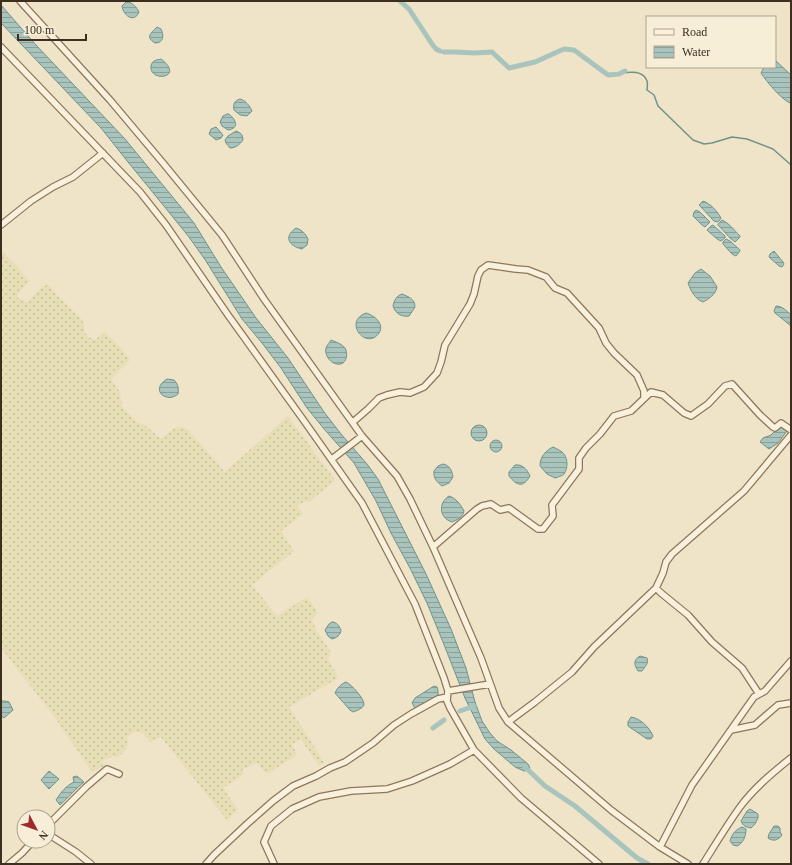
<svg xmlns="http://www.w3.org/2000/svg" width="792" height="865" viewBox="0 0 792 865" font-family="'Times New Roman',serif">
  <style>
    .farmland { fill: url(#farmland-dots) }
    .water { fill: url(#water-rules); stroke: #6f938a }
    .lines { fill: none; stroke-linecap: round; stroke-linejoin: round }
    .stream { stroke: #6f938a; stroke-width: 1.5 }
    .canal { stroke: #a9c4bc; stroke-width: 5 }
    .minor-casing { stroke: #8d765c; stroke-width: 8 }
    .minor { stroke: #faf1dc; stroke-width: 5.5 }
  </style>
  <defs>
    <pattern id="farmland-dots" width="8" height="8" patternUnits="userSpaceOnUse"><rect width="8" height="8" fill="#e6deb5"/><path d="M2 2h.1M6 6h.1" fill="none" stroke="#c6bf9b" stroke-width="1.8" stroke-linecap="round"/></pattern>
    <pattern id="water-rules" width="6" height="5" patternUnits="userSpaceOnUse"><rect width="6" height="5" fill="#a9c4bc"/><path d="M0 2.5h6" fill="none" stroke="#8ba098"/></pattern>
  </defs>
  <rect width="100%" height="100%" fill="#f0e4c8"/>
  <path class="farmland" d="M1,250l17,17 11,14 -11,13 -1,2 1,2 8,4h2l11,-13 9,-5 8,10 26,26 2,4v7l4,6 7,3 10,-8 14,14 11,14 -19,19 10,15 -1,5 2,4 1,5 14,14 9,4 14,12 3,-1 10,-8 9,-3 7,5 36,41 63,-56 47,64 -26,22 -4,-1 -8,5 6,8 -22,17 13,20 -42,34 25,31 30,-19 11,15 -5,6 -1,2 4,10 15,22 -3,7 10,19 -49,29 35,55 -5,4 -18,-27 -9,5 5,11 -30,19 -10,-11 -15,7 2,4 -21,14 15,22 -11,10 -66,-83 -11,5 -6,-8 -4,-2h-5l-4,2 -4,4 1,5 -1,5 -6,7 -6,3 -1,-2 -12,5 2,5 -12,6 -36,-53 -55,-71z"/>
  <path class="water" d="M127,1c5,2 10,6 12,11 -5,12 -16,3 -17,-6z
    M1,5l35,40 89,94 69,84 27,44 35,51 32,40 36,54 17,22 26,30 11,15 48,95 25,55 15,39 9,34 7,19 8,12 7,8 14,9 17,14 2,4 -1,2 -5,1 -9,-4 -21,-18 -9,-10 -20,-41 -22,-56 -16,-39 -17,-35 -19,-35 -15,-32 -22,-38 -29,-33 -18,-22 -26,-40 -19,-25 -20,-24 -36,-58 -17,-24 -34,-42 -23,-28 -31,-39 -100,-105z
    M157,27l4,2c3,6 3,14 -6,14 -10,-6 -4,-10 2,-16z
    M161,59c25,19 -12,24 -10,7 1,-6 6,-6 10,-7z
    M775,60l16,15v27l-1,1c-9,-4 -24,-22 -29,-30l3,-6h11z
    M240,99c5,1 10,7 12,12l-5,5 -7,-1 -6,-5c-1,-6 0,-9 6,-11z
    M227,114h2c7,6 11,14 -1,16l-6,-4 -2,-4 3,-6z
    M216,127l7,8 -2,3 -5,2 -7,-6 2,-5z
    M236,131l4,2 2,2 1,5c-3,4 -7,8 -13,8l-4,-5 -1,-3 3,-4z
    M703,201c8,3 14,10 18,17l-2,3 -2,1 -3,-1 -14,-15 -1,-1z
    M696,210l4,2 10,10 -5,5 -3,-2 -9,-9 1,-4z
    M722,220c7,3 12,10 18,16v1l-5,5 -5,-4 -12,-13v-1z
    M713,225l12,11v2l-4,3 -4,-2 -10,-9 4,-4z
    M296,228c6,2 9,5 12,11l-1,6 -5,4c-13,-3 -19,-12 -6,-21z
    M726,239l4,2 10,9v1l-4,5 -4,-2 -9,-10v-2z
    M774,251l9,11 1,2 -2,3 -3,-1 -10,-9 1,-3z
    M701,269l9,7 7,11c-1,7 -8,12 -14,15 -8,-3 -12,-11 -15,-19l7,-10z
    M402,294c7,3 13,5 13,13l-6,9c-8,1 -13,-2 -16,-10 1,-5 3,-10 9,-12z
    M776,306c6,0 11,5 15,9v11l-16,-13 -1,-2z
    M366,313c8,2 19,11 13,20 -12,18 -37,-11 -13,-20z
    M331,340c5,2 11,4 14,8 3,5 2,14 -4,16 -9,2 -17,-8 -15,-16 1,-3 4,-6 5,-8z
    M167,379l7,1c4,4 5,8 4,14 -11,10 -29,-4 -11,-15z
    M471 433a8 8 0 1 1 16 0a8 8 0 1 1-16 0Z
    M780,426l6,4 1,1 -9,12 -9,6 -9,-7 3,-4 8,-3z
    M490 446a6 6 0 1 1 12 0a6 6 0 1 1-12 0Z
    M553,447c4,2 9,4 11,7 4,6 4,14 0,20 -2,2 -6,3 -9,4l-8,-4 -7,-8c0,-9 5,-15 13,-19z
    M443,464c6,1 9,6 10,13l-4,6 -7,3c-5,-4 -9,-8 -8,-15l4,-5z
    M515,465c7,-1 12,4 15,11 -7,12 -13,10 -21,0v-4z
    M449,496c7,2 12,9 15,15 -1,6 -7,9 -12,11 -13,-4 -14,-19 -3,-26z
    M332,622c5,0 7,4 9,8 0,4 -4,8 -9,9l-4,-3 -3,-6 4,-6z
    M640,656l7,2c2,5 -2,9 -5,13h-4c-4,-6 -5,-11 2,-15z
    M346,682c5,2 19,17 18,23 -2,4 -8,6 -11,7l-3,-2 -15,-17c2,-5 6,-9 11,-11z
    M434,686l3,1 1,3v6l-22,13 -1,-1 -3,-5 3,-5z
    M1,701h4l4,1 4,8 -9,8 -3,-2z
    M631,717c9,1 19,11 22,19l-2,3h-4l-19,-13v-4z
    M49,771l10,8 -10,10 -8,-9z
    M77,776l7,6c-9,7 -15,15 -24,23l-4,-5c5,-8 10,-14 18,-18l-1,-5z
    M750,809l8,5v4l-3,6 -4,4c-5,-1 -8,-2 -10,-7l6,-10z
    M774,826h4l2,2v4l2,3c-3,5 -9,7 -14,3l1,-4z
    M742,827l4,2c0,8 -3,14 -9,17l-4,-1 -3,-4c2,-7 5,-11 12,-14z"/>
  <g class="lines">
    <path class="stream" d="M621,73c9,-1 22,-3 26,8 1,3 0,6 0,9l7,5 4,11 35,34 11,4 8,-1 20,-6 15,2 26,10 18,16"/>
    <path class="canal" d="M400,1l9,8 23,35 4,5 4,2
      M444,52h12l18,1 18,-1 17,16 26,-6 29,-13 10,1 34,25 11,-1 6,-3
      M460,711l14,-5
      M433,728l11,-8
      M525,767l20,19 30,20 62,52 11,6"/>
    <g class="minor-casing">
      <path id="minor" d="M20,1l90,99 53,63 59,72 42,64 98,137 35,40 13,23 23,48 48,111 18,50 9,14 103,88 49,37 28,17
        M1,47l139,145 26,33 62,90 74,103 60,85 53,101 29,74 4,13 -1,10 3,7 24,42 47,48 78,66
        M1,225l30,-24 22,-14 20,-10 30,-24
        M353,422l15,-13 11,-11 8,-3 13,-3 10,1 14,-6 13,-14 4,-11 4,-17 25,-41 4,-10 4,-18 3,-6 7,-5 28,4 12,1 18,7 9,11 12,5 32,35 7,15 8,10 23,22 7,16v7
        M332,459l30,-23
        M433,547l44,-38 5,-3 9,-2 9,6 9,-2 29,21h5l10,-13 -1,-11 27,-36v-11l7,-10 14,-14 14,-18 17,-5 20,-19 12,3 21,18 7,3 17,-12 17,-18 7,-2 28,31 13,12 2,1 6,-5 10,7
        M656,588l5,5 27,22 24,27 30,26 17,26
        M448,691l42,-7
        M508,722l27,-20 37,-30 22,-25 62,-59 7,-15 3,-11 6,-8 72,-63 47,-56
        M731,730l24,-5 23,-20 13,-2
        M48,825l38,-38 21,-18 12,5
        M48,834l28,18 15,12
        M660,847l32,-62 62,-88 11,-6 26,-30
        M9,864l13,-11 11,-12
        M206,864l8,-9 33,-31 26,-23 20,-15 23,-10 14,-8 15,-6 28,-19 21,-18 17,-11 27,-15 9,-2
        M274,864l-10,-22 7,-16 21,-17 27,-12 32,-6 36,-2 25,-8 38,-17 24,-14
        M703,864c12,-19 24,-39 37,-57 14,-19 32,-34 51,-49"/>
    </g>
    <use href="#minor" class="minor"/>
  </g>
  <rect width="792" height="865" fill="none" stroke="#3d2e20" stroke-width="4"/>
  <rect x="646" y="16" width="130" height="52" fill="#f7eed8" stroke="#ada18e"/>
  <rect x="654" y="29" width="20" height="6" fill="#faf1dc" stroke="#ada18e"/>
  <text x="682" y="36" font-size="12" fill="#3d2e20">Road</text>
  <rect x="654" y="46" width="20" height="12" fill="url(#water-rules)" stroke="#ada18e"/>
  <text x="682" y="56" font-size="12" fill="#3d2e20">Water</text>
  <g transform="translate(36 829) rotate(131)"><circle r="19" fill="#f7eed8" stroke="#ada18e"/>
  <path d="M0-3L7 15L0 10L-7 15Z" fill="#9e2a2b"/>
  <text y="-6" font-size="11" font-weight="bold" text-anchor="middle" fill="#3d2e20">N</text>
  </g>
  <path d="M18 34v6h68v-6" fill="none" stroke="#3d2e20" stroke-width="2"/>
  <text x="24" y="34" font-size="12" fill="#3d2e20" stroke="#f7eed8" stroke-width="3" paint-order="stroke">100 m</text>
</svg>
